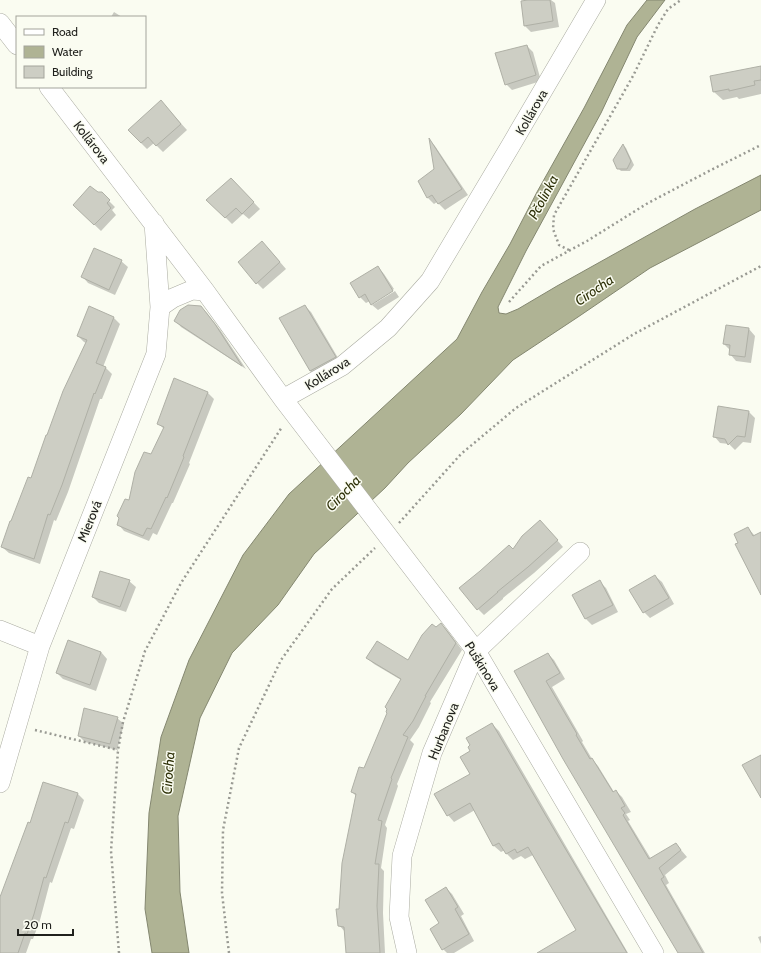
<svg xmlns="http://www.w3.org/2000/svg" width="761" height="953" viewBox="0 0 761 953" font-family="Cabin,sans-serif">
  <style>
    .water { fill: #afb394; stroke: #848770 }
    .shadow { fill: #0003 }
    .building { fill: #cdcec4; stroke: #afb0a6 }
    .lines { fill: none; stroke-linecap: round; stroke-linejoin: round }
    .minor-casing { stroke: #aaaba1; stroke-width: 20 }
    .path { stroke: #999a93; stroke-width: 2.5; stroke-dasharray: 2 3; stroke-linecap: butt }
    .minor { stroke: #fff; stroke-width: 19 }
    .labels { text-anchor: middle; stroke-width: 3; stroke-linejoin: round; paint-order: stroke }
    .street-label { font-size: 13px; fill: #20211d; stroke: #fafcf1 }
    .water-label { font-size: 14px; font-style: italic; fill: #2e3108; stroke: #fafcf1 }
  </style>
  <rect width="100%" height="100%" fill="#fafcf1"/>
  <path class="water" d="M647,0h18l-28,37 -36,76 -75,138 -28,56 1,6 7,1 12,-5 39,-23 138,-77 66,-34v35l-111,58 -72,49 -65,43 -52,54 -53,49 -23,25 -71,66 -36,51 -46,48 -32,65 -22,98 2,76 9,61h-37l-7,-44 4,-96 12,-76 28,-77 54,-105 46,-61 168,-155 25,-47 28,-48 27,-52 47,-84 43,-83z"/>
  <path class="shadow" d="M534,0h17l4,3 4,24 -28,5 -6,-6z
    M114,12l8,5h-11z
    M527,46l6,6 8,29 -29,9 -6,-6z
    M761,66v28l-22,5 -2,-2 -14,3 -9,-8z
    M167,108l20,22 -24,22 -9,-9 -7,6 -6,-6z
    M430,141l5,5 33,49 -23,15 -8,-8 -3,2 -6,-6 8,-28z
    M624,146l2,2 8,17 -4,6h-9l-3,-3z
    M231,179l29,30 -11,10 -6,-5 -11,10 -24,-24z
    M97,193h4l14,14 -3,3 4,5 -15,16 -21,-20z
    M268,248l18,21 -23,20 -6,-6z
    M121,261l7,6 -13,28 -27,-12 -6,-7z
    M378,267l6,7 10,15 -22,14 -2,-2 -4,2 -6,-6z
    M395,291l4,6 -21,13 -6,-5z
    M305,306l6,6 30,51 -24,14 -7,-6 -29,-52z
    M200,307l7,6 14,18 25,38 -65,-42 -6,-7z
    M90,308l24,10 6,6 -17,43 3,1 6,6 -10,25h-2l-32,93 -12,29 -2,-1 -14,44 -31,-11 -7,-6 9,-24 20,-44 16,-43 39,-93 -2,-1 -6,-6z
    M727,326l22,3 6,7 -4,27 -15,-2 -6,-7v-4l-6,-6z
    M175,380l33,13 6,6 -25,64 1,1 -17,39h-1l-15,32 -4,-2 -4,8 -25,-10 -6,-7 46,-95 -6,-6z
    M749,412l6,6 -4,25 -8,-1 -8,8 -6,-6 -9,-1 -6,-7z
    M546,527l17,20 -29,26 -31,25v1l-19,16 -6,-6 35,-59z
    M748,528l7,8 6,-3v56l-22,-46z
    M655,576l7,6 12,22 -24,14 -6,-6z
    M129,581l7,6 -10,25 -27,-9 -6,-6z
    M600,582l6,6 12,24 -26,13 -6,-6 -13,-23z
    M441,624l6,6 15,20 -32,52 1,1 -12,24 -9,13 4,4 -17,40 1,2 -13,39 2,3 -6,40 3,3 -1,42 2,40h-31l-9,-21 -6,-7 17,-129 -4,-4 12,-22 37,-90 -27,-16 -7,-6 41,3 28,-33z
    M68,641l33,11 6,7 -11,32 -33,-12 -6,-6z
    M548,654l6,6 11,19 -13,8 31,54 -1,1 10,17 6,7 16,26 2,-1 6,6 9,15 -5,2 4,6 -2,1 23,38 25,-15 11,13 -22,18 4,8 -3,2 39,68h-26l-164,-281z
    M117,718l7,6 -7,26 -32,-8 -6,-6z
    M492,724l7,7 129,222h-89l38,-22 -44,-76 -8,4 -4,-3 -8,4 -6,-6 -2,-4 -4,2 -7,-6 -19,-36 -21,12 -6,-7 23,-41 1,-22z
    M78,794l6,6 -10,29 -3,-1 -19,55 -2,-1 -10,38 -7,19h-2l-5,14h-26v-53l30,-76z
    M446,888l6,6 12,20 -3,2 13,25 -20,12h-7l-4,-4 -3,-25z
    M761,936v8l-3,-7z"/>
  <path class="building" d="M528,0h22l3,21 -29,5 -3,-25z
    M527,45l9,30 -31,10 -10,-32z
    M761,66v14l-7,1 1,4 -26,6v-2l-16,3 -3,-16z
    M161,100l20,24 -25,22 -8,-9 -7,6 -13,-13z
    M429,138l33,51 -24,15 -6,-9 -5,3 -9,-17 16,-12z
    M623,144l8,17 -4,8h-10l-4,-9z
    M231,178l23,24 -12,12 -6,-6 -11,10 -19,-18z
    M90,186l8,6h4l8,8 -3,3 4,5 -17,17 -21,-20z
    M262,241l18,21 -24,22 -18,-22z
    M94,248l28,12 -13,30 -28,-13z
    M378,266l15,25 -22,14 -6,-11 -6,4 -9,-15z
    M188,305l13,1 14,18 27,42 -68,-45 6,-11z
    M305,305l31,52 -26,14 -31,-53z
    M89,306l25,11 -18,46 10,4 -11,27 -1,-1 -32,92 -12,30 -2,-1 -14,45 -33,-12 9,-26h1l17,-44 3,1 15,-43h1l16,-44 24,-51 -10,-4z
    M726,325l23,3 -4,29 -16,-2 1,-10 -7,-1z
    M174,378l34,14 -25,64 1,1 -17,41 -1,-1 -15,32 -4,-1 -4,8 -26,-11 2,-7 -2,-2 8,-17 4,1 6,-28 9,-20 7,2 13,-27 -7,-3z
    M718,406l31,5 -4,26 -8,-1 -9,9 -3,-6 -12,-2z
    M540,520l18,20 -30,27 -31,25h1l-21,18 -18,-22 21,-17 29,-26 4,4 9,-13z
    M748,527l5,9 8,-4v63l-26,-51 3,-1 -4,-9z
    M100,571l30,9 -10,27 -28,-10z
    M655,575l14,23 -26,15 -14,-23z
    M600,580l13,25 -28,14 -13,-24z
    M441,623l15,20 -31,53h1l-13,25 -10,14 5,2 -17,41 1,1 -14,41 4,1 -7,43h4l-2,42 3,47h-34l-2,-26 -6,-1 -2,-17h3l3,-46 14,-69 -5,-2 8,-25 5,1 23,-55 -1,-1 1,-3 -2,-2 16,-28 -35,-21 11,-17 31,19 14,-25 10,-11 4,3z
    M68,640l33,12 -11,33 -34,-12z
    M548,653l12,20 -14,8 31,53 -1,1 14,24 2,-1 21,34 3,-2 9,16 -4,2 4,5 -2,2 26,44 27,-16 5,7 -22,18 5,9 -3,2 42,74h-25l-115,-194 -49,-88z
    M84,708l34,9 -8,27 -32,-8z
    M492,723l54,93 81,137h-90l39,-23 -48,-83 -11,6 -2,-4 -9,5 -7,-11 -6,3 -23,-43 -23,13 -13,-22 36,-20 -10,-17 10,-6 -2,-4 2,-2 -4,-7z
    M761,755v43l-19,-33z
    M43,782l35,11 -10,30 -3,-1 -19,56 -2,-1 -10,37 -7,20 -2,-1 -7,20h-18v-56l28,-75 2,1z
    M446,887l12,20 -3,2 14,25 -27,16 -12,-21 9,-6 -14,-23z"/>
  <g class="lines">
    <g class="minor-casing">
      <path id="minor" d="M0,23l17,22
        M49,87l156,204 78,108 193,252 178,302
        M154,223l6,84
        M283,399l59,-33 46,-38 42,-47 81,-136 85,-145
        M0,630l40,16
        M0,783l40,-137 116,-292 4,-47 13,-9 19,-8 13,1
        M407,953l-8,-36 3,-61 30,-103 44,-102 104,-99"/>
    </g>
    <path class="path" d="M569,250l-10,-5 -6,-16 1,-14 79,-139 25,-51 10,-16 13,-9
      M509,302l32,-36 46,-25 61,-38 63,-33 50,-25
      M399,523l62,-69 55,-46 118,-74 127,-68
      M35,730l83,20
      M119,953l-8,-102 7,-101 5,-28 22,-71 36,-68 101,-156
      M229,953l-7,-60 1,-63 16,-82 42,-88 51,-71 43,-41"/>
    <use href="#minor" class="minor"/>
  </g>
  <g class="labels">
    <g class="street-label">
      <text transform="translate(531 112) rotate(-60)" y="5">Kollárova</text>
      <text transform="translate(92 142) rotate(52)" y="5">Kollárova</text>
      <text transform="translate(327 373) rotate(-32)" y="5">Kollárova</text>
      <text transform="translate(89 521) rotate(-68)" y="5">Mierová</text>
      <text transform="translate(483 666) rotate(58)" y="5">Puškinova</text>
      <text transform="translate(443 731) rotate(-68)" y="5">Hurbanova</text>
    </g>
    <g class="water-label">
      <text transform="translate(543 197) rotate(-62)" y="5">Pčolinka</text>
      <text transform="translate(594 290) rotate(-34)" y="5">Cirocha</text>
      <text transform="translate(343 493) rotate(-46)" y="5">Cirocha</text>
      <text transform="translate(168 773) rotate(-86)" y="5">Cirocha</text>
    </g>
  </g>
  <rect x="16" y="16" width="130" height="72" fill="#fafcf1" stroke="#a3a49c"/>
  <rect x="24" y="29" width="20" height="6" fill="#ffffff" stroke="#a3a49c"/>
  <text x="52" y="36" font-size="12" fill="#20211d">Road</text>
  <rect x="24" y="46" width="20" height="12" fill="#afb394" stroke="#a3a49c"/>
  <text x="52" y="56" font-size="12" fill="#20211d">Water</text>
  <rect x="24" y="66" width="20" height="12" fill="#cdcec4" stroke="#a3a49c"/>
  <text x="52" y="76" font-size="12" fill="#20211d">Building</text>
  <path d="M18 929v6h55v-6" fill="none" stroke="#20211d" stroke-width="2"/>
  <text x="24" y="929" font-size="12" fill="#20211d" stroke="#fafcf1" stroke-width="3" paint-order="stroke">20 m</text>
</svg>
